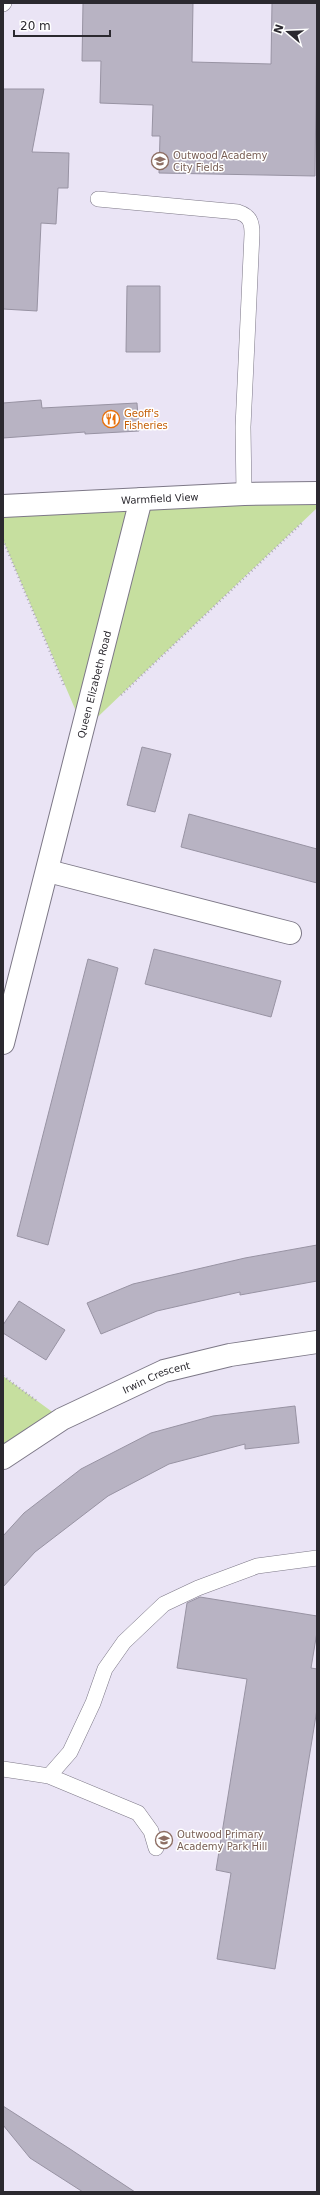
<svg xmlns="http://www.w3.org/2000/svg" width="320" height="2195" viewBox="0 0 320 2195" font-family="'DejaVu Sans',sans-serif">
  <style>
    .green { fill: #c6df9f }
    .building { fill: #b8b3c3; stroke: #9893a3 }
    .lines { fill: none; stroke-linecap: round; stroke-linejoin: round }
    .service-casing { stroke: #7d7887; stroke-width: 16 }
    .minor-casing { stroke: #7d7887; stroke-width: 24 }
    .path { stroke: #ada8b6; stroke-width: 2.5; stroke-dasharray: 1 3; stroke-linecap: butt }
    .service { stroke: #fff; stroke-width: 15 }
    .minor { stroke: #fff; stroke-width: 22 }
    .labels { text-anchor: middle; stroke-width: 3; stroke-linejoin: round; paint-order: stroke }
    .education-label { font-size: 10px; fill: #785e54; stroke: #fff; text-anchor: start }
    .food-label { font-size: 10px; fill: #c56008; stroke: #fff; text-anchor: start }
    .street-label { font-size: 10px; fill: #2b292f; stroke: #fff }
  </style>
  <rect width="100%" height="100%" fill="#eae4f5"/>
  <path class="green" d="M317,493v15l-233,222 -81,-190v-34z
    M3,1376l59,43 -59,39z"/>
  <path class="building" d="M83,3h110l-1,59 79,2 1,-61h45l-2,173 -156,-3 1,-37h-8l1,-31 -53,-2 1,-42h-19z
    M3,89h41l-12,63 37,1 -1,35h-10l-2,36 -15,-1 -4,88 -34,-2z
    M127,286h33v66h-34z
    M41,400l1,8 95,-5 2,28 -54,3v-2l-82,6v-35z
    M142,747l29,7 -16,58 -28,-7z
    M189,814l128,35v34l-136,-36z
    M154,949l127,32 -10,36 -126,-33z
    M88,959l30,9 -70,277 -31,-9z
    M317,1245v36l-77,14v-3l-83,19 -56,23 -14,-31 46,-19 112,-26z
    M19,1301l46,29 -19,30 -43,-27v-8z
    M295,1406l4,37 -54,6v-5l-76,20 -61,32 -73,56 -32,35v-51l21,-23 57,-44 70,-36 62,-17z
    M200,1597l117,19v16l-6,36 6,1v40l-42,260 -58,-10 14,-86 -15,-3 31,-191 -70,-11 10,-65z
    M3,2106l67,43 65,43h-52l-53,-34 -27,-33z"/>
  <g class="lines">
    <g class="service-casing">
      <path id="service" d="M3,4l1,-1
        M98,199l140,13c12,4 14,10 14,22l-9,193 1,67
        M3,1769l46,7 89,37 13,18 5,17
        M49,1776l21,-24 23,-49 12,-34 19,-27 40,-38 34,-16 59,-22 60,-8"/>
    </g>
    <g class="minor-casing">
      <g id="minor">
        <path id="s1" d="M3,506l241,-12 73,-1"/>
        <path d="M48,871l242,62"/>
        <path id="s2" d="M3,1043l138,-544"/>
        <path id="s3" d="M3,1458l59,-39 102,-48 66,-16 87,-13"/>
      </g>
    </g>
    <path class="path" d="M3,540l61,145
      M121,695l182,-173
      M3,1376l34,25"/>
    <use href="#service" class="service"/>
    <use href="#minor" class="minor"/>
  </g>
  <defs>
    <g id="school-ring" transform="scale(0.9)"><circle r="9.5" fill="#fff" stroke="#8d6e63" stroke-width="1.5"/><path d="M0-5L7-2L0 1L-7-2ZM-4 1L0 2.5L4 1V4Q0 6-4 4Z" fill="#8d6e63"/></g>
    <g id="restaurant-ring" transform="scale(0.9)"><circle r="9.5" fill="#fff" stroke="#e8710a" stroke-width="1.5"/><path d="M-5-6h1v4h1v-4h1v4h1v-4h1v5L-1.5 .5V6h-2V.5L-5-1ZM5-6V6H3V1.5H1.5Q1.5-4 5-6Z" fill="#e8710a"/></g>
  </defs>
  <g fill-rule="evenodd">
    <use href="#school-ring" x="160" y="161"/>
    <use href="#restaurant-ring" x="111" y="419"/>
    <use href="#school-ring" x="164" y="1840"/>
  </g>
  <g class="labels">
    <g class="education-label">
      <text x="173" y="159">Outwood Academy<tspan x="173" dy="12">City Fields</tspan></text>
      <text x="177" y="1838">Outwood Primary<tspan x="177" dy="12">Academy Park Hill</tspan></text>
    </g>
    <g class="food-label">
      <text x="124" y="417">Geoff's<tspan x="124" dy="12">Fisheries</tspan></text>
    </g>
    <g class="street-label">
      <text dy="4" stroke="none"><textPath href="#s1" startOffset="157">Warmfield View</textPath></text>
      <text dy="4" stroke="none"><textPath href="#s2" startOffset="370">Queen Elizabeth Road</textPath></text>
      <text dy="4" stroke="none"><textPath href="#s3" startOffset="174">Irwin Crescent</textPath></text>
    </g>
  </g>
  <rect width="320" height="2195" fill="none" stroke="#2b292f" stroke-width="8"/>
  <g transform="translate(288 32) rotate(289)" stroke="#ffffff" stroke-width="3" paint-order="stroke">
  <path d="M0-3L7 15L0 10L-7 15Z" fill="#2b292f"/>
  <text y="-6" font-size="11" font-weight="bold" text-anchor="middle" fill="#2b292f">N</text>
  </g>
  <path d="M14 30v6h96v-6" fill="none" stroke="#2b292f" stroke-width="2"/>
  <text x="20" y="30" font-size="12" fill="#2b292f" stroke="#ffffff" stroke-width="3" paint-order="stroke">20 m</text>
</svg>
